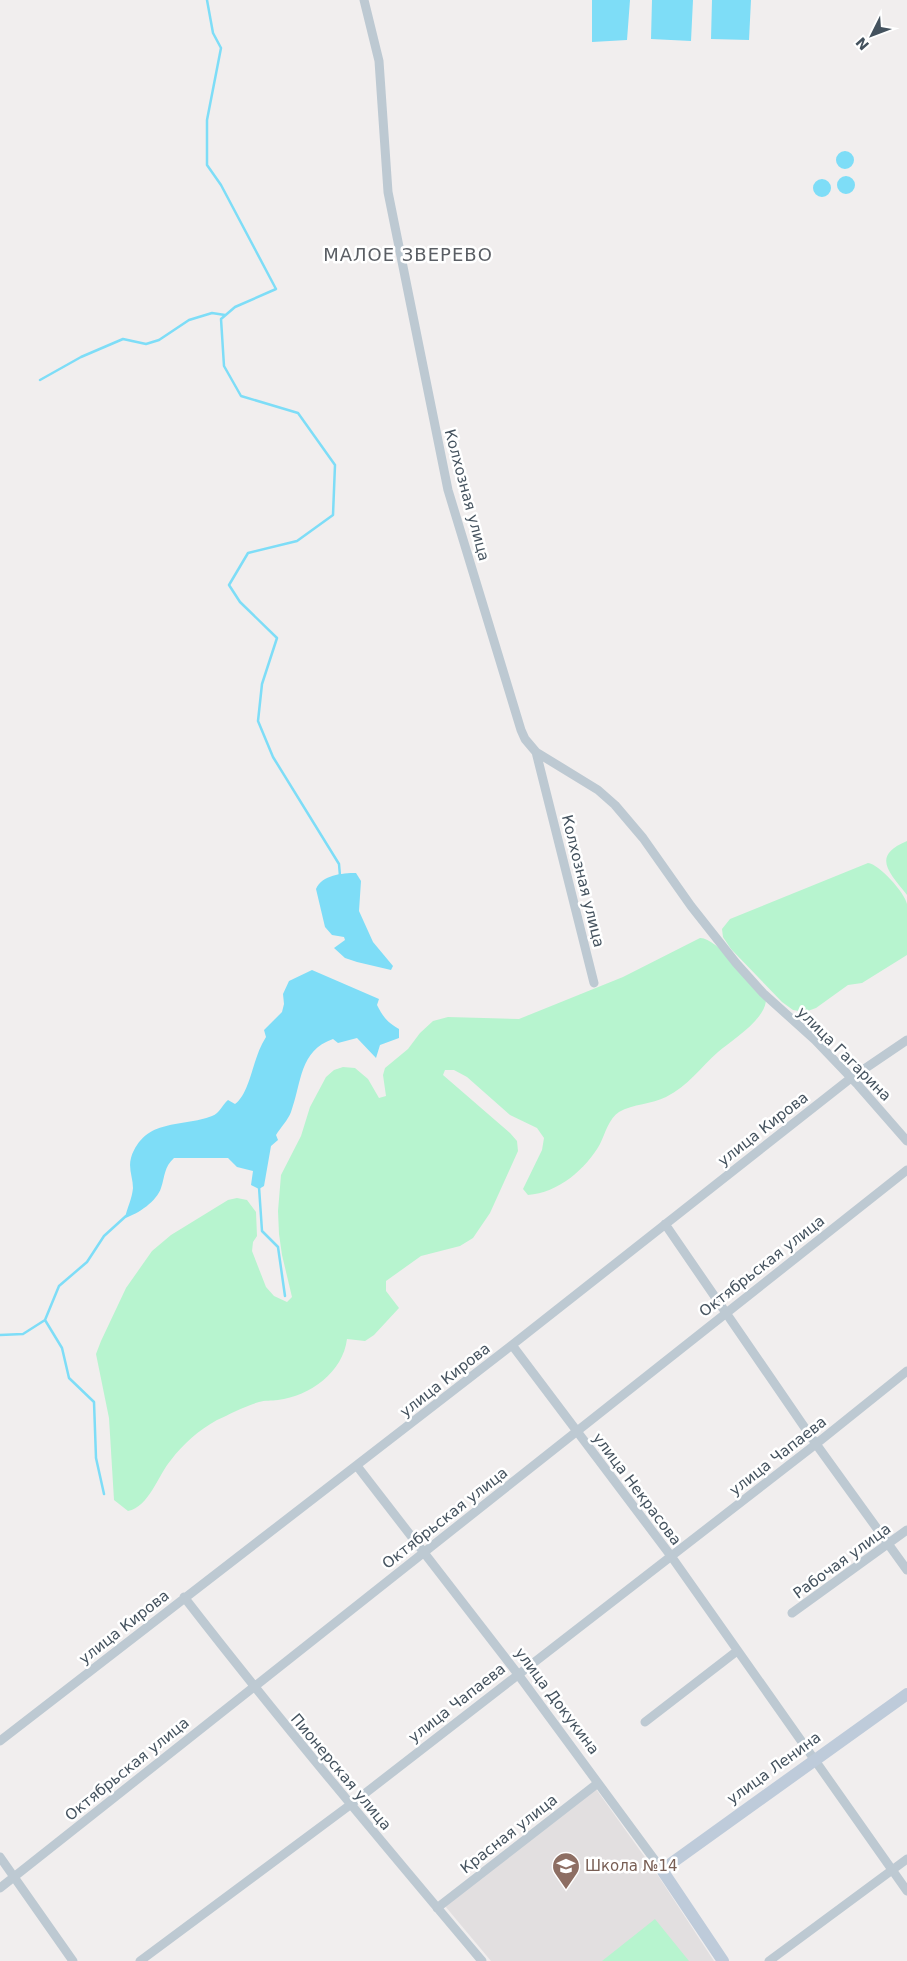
<svg xmlns="http://www.w3.org/2000/svg" width="907" height="1961" viewBox="0 0 907 1961" font-family="'DejaVu Sans',sans-serif">
  <style>
    .education { fill: #e2dfe0 }
    .green { fill: #b7f4cf }
    .water { fill: #7eddf7 }
    .lines { fill: none; stroke-linecap: round; stroke-linejoin: round }
    .stream { stroke: #7eddf7; stroke-width: 2.5 }
    .street { stroke: #bdc9d2; stroke-width: 9 }
    .secondary { stroke: #becbda; stroke-width: 12 }
    .labels { text-anchor: middle; stroke-width: 5; stroke-linejoin: round; paint-order: stroke }
    .street-label { font-size: 15px; fill: #44525e; stroke: #fff }
    .education-label { font-size: 15px; fill: #785e54; stroke: #fff; text-anchor: start }
    .quarter-label { font-size: 18px; letter-spacing: 1px; fill: #5a5e64; stroke: #fff }
  </style>
  <rect width="100%" height="100%" fill="#f1eeee"/>
  <path class="education" d="M596,1789l61,85 57,87h-223l-46,-55z"/>
  <path class="green" d="M907,841v54c-18,-23 -36,-39 0,-54z
    M868,863c11,1 37,30 39,41 0,16 0,35 0,51l-45,28 -14,2 -32,23 -11,4 -12,-2 -11,-8 -51,-53 -8,-12 -1,-8 8,-10z
    M700,938c17,-1 53,48 66,62 -1,20 -34,40 -48,52 -17,15 -30,34 -52,45 -14,7 -33,7 -47,15 -10,6 -14,22 -19,32 -14,25 -42,49 -72,51l-5,-6 19,-39 2,-12 -7,-10 -27,-13 -43,-38 -13,-7h-9l-2,5 67,58 7,8 1,10 -28,62 -17,25 -13,8 -39,10 -35,25v10l13,17 -25,27 -9,6 -18,-2c-4,33 -37,57 -69,61 -7,1 -13,0 -19,2 -14,4 -29,12 -42,18 -18,10 -34,24 -46,40 -13,15 -22,47 -43,51l-14,-11 -5,-82 -13,-64 5,-13 25,-53 26,-37 19,-16 57,-35 9,-2 10,2 9,12 1,24 -4,6 -1,9 14,36 8,9 13,6 5,-5 -10,-42 -3,-21 -1,-23 3,-36 20,-39 9,-29 16,-30 8,-7 9,-3 12,1 13,11 11,19 7,-2 -3,-21 2,-7 23,-19 12,-16 13,-12 15,-4 71,2 104,-42z
    M655,1919l34,42h-87z"/>
  <path class="water" d="M592,0h38l-3,40 -35,2z
    M652,0h41l-2,41 -40,-2z
    M712,0h39l-2,40 -38,-1z
    M836 160a9 9 0 1 1 18 0a9 9 0 1 1-18 0Z
    M837 185a9 9 0 1 1 18 0a9 9 0 1 1-18 0Z
    M813 188a9 9 0 1 1 18 0a9 9 0 1 1-18 0Z
    M356,873l5,8 -2,30 14,31 20,24 -2,4 -34,-8 -12,-4 -11,-10 11,-8 -1,-3 -12,-2 -7,-8 -9,-38c6,-14 26,-16 40,-16z
    M312,970l67,29 -2,6c6,12 11,18 22,24v9l-19,7 -4,13 -19,-20 -19,5 -5,-4c-34,12 -31,43 -42,73 -3,8 -10,15 -15,23l2,5 -7,6 -7,40 -5,3 -8,-4 2,-14 -16,-4 -9,-9h-54c-10,9 -9,18 -13,30 -4,13 -23,26 -36,30 2,-10 7,-19 8,-30 0,-10 -5,-20 -2,-30 14,-41 51,-30 81,-42 8,-3 10,-11 16,-16l7,4c16,-12 17,-46 31,-67l-2,-7 18,-18 2,-8 -1,-10 6,-13z"/>
  <g class="lines">
    <path class="stream" d="M207,0l6,33 8,15 -14,72v45l14,20 55,104 -41,18 -14,12 3,47 17,30 57,17 37,52 -2,50 -36,26 -49,12 -19,32 11,17 37,36 -15,46 -4,37 15,36 66,107 1,12
      M40,380l41,-23 42,-18 23,5 13,-4 30,-20 23,-7 13,2
      M259,1187l3,44 16,16 7,49
      M45,1320l17,28 7,30 25,24 2,56 8,36
      M0,1335l23,-1 22,-14 14,-34 28,-24 17,-26 22,-20"/>
    <path class="street" d="M364,0l15,61 9,131 60,298 73,240 4,9 11,13 58,231
      M536,752l62,38 17,15 28,33 48,68 45,57 27,30 52,47 43,45 49,56
      M665,1224l151,220 91,126
      M512,1345l159,211 236,335
      M357,1466l160,207 145,197
      M184,1597c96,124 197,244 298,364
      M792,1613l115,-83
      M645,1722l92,-71
      M0,1741l512,-396 339,-267 56,-38
      M0,1857l73,104
      M0,1888l907,-718
      M437,1908l161,-125
      M140,1961l210,-156 466,-361 91,-73
      M769,1961l138,-102"/>
    <path class="secondary" d="M723,1961l-61,-91 245,-176"/>
  </g>
  <defs>
    <g id="school-pin" transform="scale(1.4375)"><path d="M0 17L-7.5 6A9.5 9.5 0 1 1 7.5 6Z" fill="#8d6e63" stroke="#fff"/><path d="M0-5L7-2L0 1L-7-2ZM-4 1L0 2.5L4 1V4Q0 6-4 4Z" fill="#fff"/></g>
  </defs>
  <g fill-rule="evenodd">
    <use href="#school-pin" x="566" y="1866"/>
  </g>
  <g class="labels">
    <g class="street-label">
      <text transform="translate(467 495) rotate(75)" y="5">Колхозная улица</text>
      <text transform="translate(583 881) rotate(76)" y="5">Колхозная улица</text>
      <text transform="translate(844 1054) rotate(45)" y="5">улица Гагарина</text>
      <text transform="translate(763 1129) rotate(-38)" y="5">улица Кирова</text>
      <text transform="translate(762 1266) rotate(-38)" y="5">Октябрьская улица</text>
      <text transform="translate(445 1380) rotate(-38)" y="5">улица Кирова</text>
      <text transform="translate(778 1456) rotate(-38)" y="5">улица Чапаева</text>
      <text transform="translate(637 1489) rotate(53)" y="5">улица Некрасова</text>
      <text transform="translate(445 1518) rotate(-38)" y="5">Октябрьская улица</text>
      <text transform="translate(842 1561) rotate(-36)" y="5">Рабочая улица</text>
      <text transform="translate(124 1627) rotate(-38)" y="5">улица Кирова</text>
      <text transform="translate(557 1701) rotate(53)" y="5">улица Докукина</text>
      <text transform="translate(457 1703) rotate(-38)" y="5">улица Чапаева</text>
      <text transform="translate(774 1768) rotate(-36)" y="5">улица Ленина</text>
      <text transform="translate(127 1769) rotate(-39)" y="5">Октябрьская улица</text>
      <text transform="translate(341 1772) rotate(50)" y="5">Пионерская улица</text>
      <text transform="translate(509 1834) rotate(-38)" y="5">Красная улица</text>
    </g>
    <g class="education-label">
      <text x="585" y="1871">Школа №14</text>
    </g>
    <g class="quarter-label">
      <text x="408" y="261">МАЛОЕ ЗВЕРЕВО</text>
    </g>
  </g>
  <g transform="translate(872 35) rotate(228)" stroke="#ffffff" stroke-width="4" paint-order="stroke">
  <path d="M0-4L9 19L0 12L-9 19Z" fill="#44525e"/>
  <text y="-8" font-size="14" font-weight="bold" text-anchor="middle" fill="#44525e">N</text>
  </g>
</svg>
